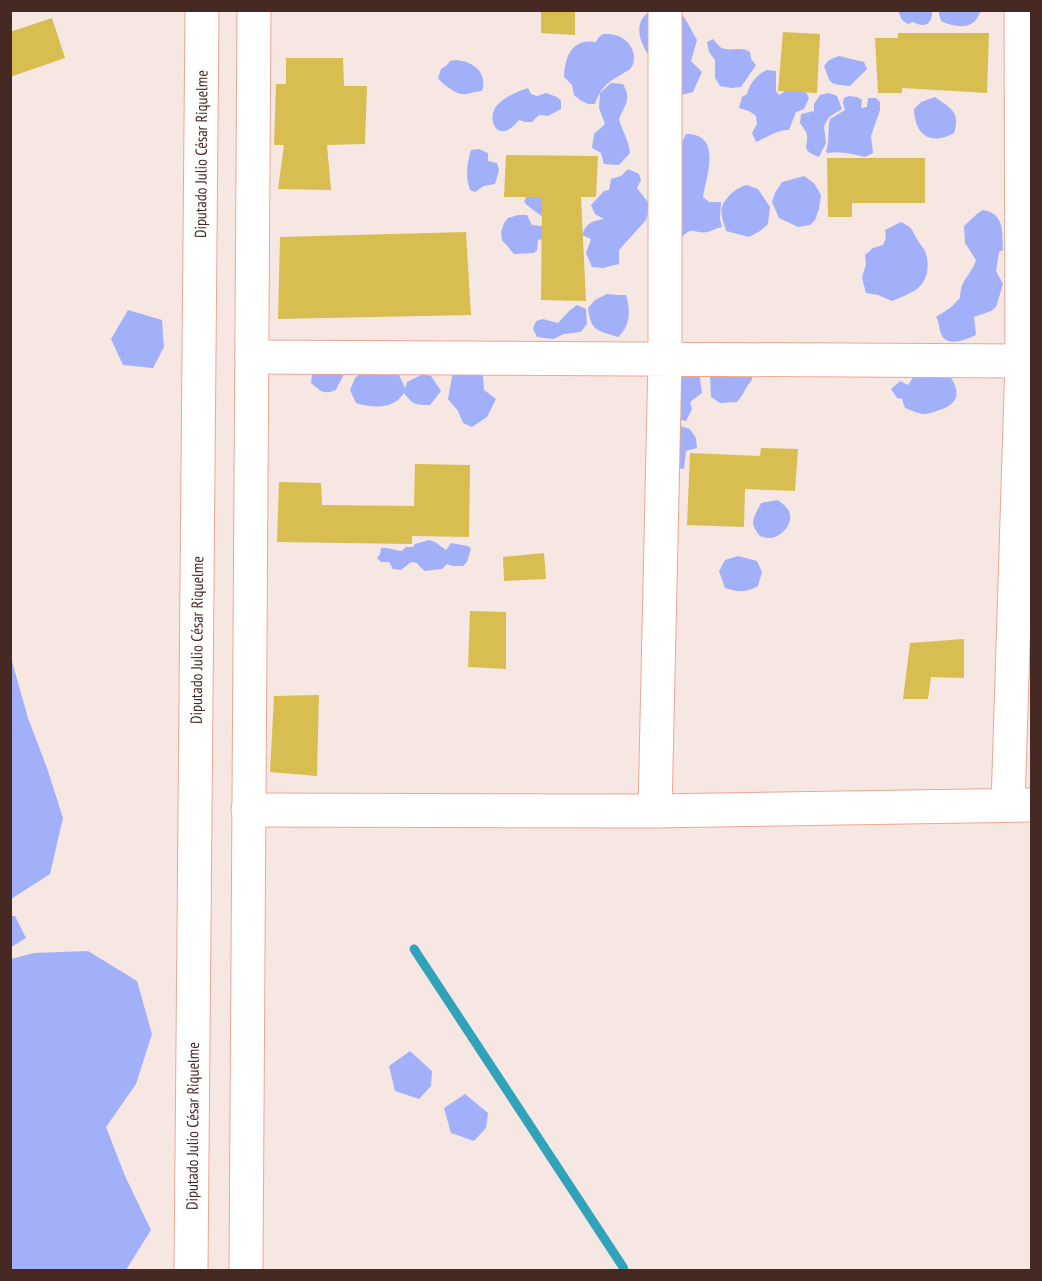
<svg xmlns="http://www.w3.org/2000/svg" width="1042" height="1281" viewBox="0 0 1042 1281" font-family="'PT Sans Narrow',sans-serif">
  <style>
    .forest { fill: #a2b0f9 }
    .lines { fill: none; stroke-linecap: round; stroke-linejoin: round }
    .stream { stroke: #30a3bb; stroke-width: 9 }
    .building { fill: #d8bd51 }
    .minor-casing { stroke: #efa693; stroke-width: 35 }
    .tertiary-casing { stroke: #efa693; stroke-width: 35 }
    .minor { stroke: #fff; stroke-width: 33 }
    .tertiary { stroke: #fff; stroke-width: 33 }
    .labels { text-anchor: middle; stroke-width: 6; stroke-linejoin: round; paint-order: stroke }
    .street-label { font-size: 16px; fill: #462922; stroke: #f7e7e3 }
  </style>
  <rect width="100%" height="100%" fill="#f7e7e3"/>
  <path class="forest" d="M938,10h43v1c-2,3 -3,6 -5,9 -9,10 -25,6 -35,1z
    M650,11c35,0 30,-2 47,29l-6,21 11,11 -9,20 -12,3c-15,-19 -63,-62 -31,-84z
    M898,11h30l4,1c0,13 -8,16 -19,10l-5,2 -6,-4z
    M603,34c15,-1 29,6 31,22 0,4 0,9 -4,13 0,1 -7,4 -8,5 -14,8 -22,14 -27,30h-7l-8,-4 -6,-5 -2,-10 -8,-8c1,-21 8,-39 32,-35l2,-4z
    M713,39c0,1 7,7 7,8 10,6 20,-2 30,5l1,7 5,6 -15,22 -10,1 -11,-2 -5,-8v-18l-6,-8 -2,-10z
    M839,56l25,6 3,7 -17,17c-21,-2 -19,-1 -26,-20l5,-6z
    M457,60c17,2 31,13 25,31 -7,0 -14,4 -20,3 -6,0 -21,-11 -24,-16l3,-9 6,-4 3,-4z
    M767,70l9,1v20l3,4 13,-8 12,1 5,10 -5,11 -8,3 -7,18c-11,-1 -23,8 -33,12l-4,-9 5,-9 -1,-8 -7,-5 -10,-3 3,-11 5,-3c3,-11 10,-20 20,-24z
    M611,83l12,1c9,16 2,20 -4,35 3,12 10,21 11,34l-11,12 -15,-1 -3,-11 -9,-5 2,-14 11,-10 -6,-16 1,-15z
    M528,88l3,6 6,2 9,-3 11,4 4,4v8l-13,7 -9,-1 -7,7h-7l-6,-2c-3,3 -7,8 -11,10 -14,6 -19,-12 -13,-22 6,-9 22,-17 33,-20z
    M829,93l8,3 5,13 -13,8 -5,9 2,17 -7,14c-22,-8 -8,-11 -13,-25 -2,-3 -4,-6 -6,-9l1,-9 13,-3v-7l6,-9z
    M849,96l8,1 5,3 -1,8 6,-1 1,-9h8l4,4v8l-9,26 2,17 -8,4c-12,-3 -25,-6 -37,-4l-2,-1c4,-12 1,-21 4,-33l15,-9 -2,-7 1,-5z
    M935,97c15,11 26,14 19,36 -24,13 -39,2 -40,-24l7,-7z
    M686,134c36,0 21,40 17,63l6,5h12l-1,17 2,8c-5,1 -10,4 -15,5 -10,3 -14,-7 -24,4l-7,1 5,-93z
    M479,149l9,4v8l9,2 2,7 -4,14 -11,2 -9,6 -5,-2c-5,-15 -3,-26 1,-40z
    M628,169l11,5 2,6 -4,8 13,17 -4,15 -27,30v14l-16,4 -11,-1 -6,-14 5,-14 -9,-4c4,-12 10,-14 22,-16l-9,-5 -4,-9 13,-14 5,-1 2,-11 10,-3z
    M804,176l10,7 7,12 -2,14 -4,11 -5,5 -12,2 -19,-9 -7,-16 3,-9 7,-11z
    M543,184v33c-6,-5 -14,-9 -19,-15l4,-9z
    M747,185l11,4 12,18 -2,17 -8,7 -11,6 -23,-6c-2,-8 -6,-16 -4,-24 3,-10 15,-20 25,-22z
    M983,210c22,4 19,21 20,40l-4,2 -3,19 7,13 -7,23 -5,4 -17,6 2,18c-11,5 -31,14 -36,-4 -1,-5 -1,-9 -4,-14l14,-9 10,-10c1,-21 10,-20 16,-38l-11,-17 -1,-17 14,-13z
    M518,215h9l5,10 17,2 4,10 -15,3 -1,10 -3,3 -20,1 -12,-14 -1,-8 3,-9 4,-5z
    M901,222c14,7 10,8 18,20 2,4 6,7 7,12 4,14 1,29 -12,37 -7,4 -15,7 -22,10l-14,-6 -12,-2 -4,-15 4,-14 -1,-9 8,-7 10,-3 3,-7 -1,-8z
    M607,294l10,1h9c5,15 4,32 -8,42 -21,-7 -27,-5 -30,-29l7,-8z
    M577,305l9,4 1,15 -6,8 -17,2 -11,5 -16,-2 -4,-8 3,-8 7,-2 15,4 12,-13z
    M128,310l34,10 2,27 -11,21 -30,-3 -12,-26z
    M372,363l24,5 9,20 2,-6 16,-8 8,2 10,15 -11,14c-15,0 -17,0 -26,-12 -11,17 -31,15 -48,10l-6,-13 5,-12z
    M458,367h10l15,9 1,14 12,9 -9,18 -15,10 -9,-4 -5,-12 -10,-12 4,-22z
    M315,368h31c-2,9 -7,14 -10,22 -14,5 -15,1 -25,-7l1,-8z
    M699,371l3,22 -12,9 2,7 -6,12 -14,-3 3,-45z
    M726,371l26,2v7c-7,7 -8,15 -15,22l-17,1 -9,-6 -1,-22 7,2z
    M917,372l31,2c13,16 12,30 -9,36 -4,2 -11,4 -15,4 -6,0 -13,-4 -19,-6l-3,-9 -5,-1 -6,-9 9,-8 8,4z
    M680,426l10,3 6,9 1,10 -11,3 -2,18 -8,-1 -7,-41z
    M778,500c5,4 11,8 12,15 2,11 -10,23 -21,23 -3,0 -6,-1 -9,-2 -12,-14 -6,-18 1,-33z
    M429,540l6,2 11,8 5,-7 17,3 3,3 -4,13 -4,4h-10l-6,-2 -5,5 -17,2 -5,-4 -3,-4 -6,-1 -10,8 -8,-1 -4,-7h-8l-4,-4 3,-4 1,-6c7,-1 14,3 21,3l4,-4h7l2,-3z
    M738,556l19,5 5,11 -4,14c-12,7 -20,6 -33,2l-6,-17 6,-11z
    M11,658l17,60 19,50 16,50 -13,56 -39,25z
    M11,916h4l11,22 -15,9z
    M88,951l49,30 15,53 -16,50 -30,43 19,49 26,54 -25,40h-115v-311l23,-6z
    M410,1051l22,20 -1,15 -12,13 -24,-8 -6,-25z
    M465,1094l23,19 -2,15 -12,13 -23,-8 -7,-25z"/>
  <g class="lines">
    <path class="stream" d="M414,949l209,318 1,3"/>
  </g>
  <path class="building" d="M541,10h34v25l-34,-2z
    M52,18l13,40 -55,19v-45z
    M783,32l37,2 -3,59 -39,-2z
    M898,33h91l-2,60 -85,-5v5h-24l-3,-55h23z
    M286,58h57l1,28h23l-2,58 -38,1 4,45 -53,-1 6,-44h-10l2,-61h10z
    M506,155l92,1 -2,41h-15l5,104 -45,-1 1,-103h-38z
    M827,158h98v45h-73v14h-24z
    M466,232l5,83 -193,4 2,-82z
    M761,448l37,1 -3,42 -50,-2 -1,38 -57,-2 3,-72 70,3z
    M415,464l55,1 -1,72 -57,-1v8l-135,-2 2,-60 42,1 1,22 92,1z
    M544,553l2,26 -42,2 -1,-24z
    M470,611l36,1v57l-38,-2z
    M964,639v39l-33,-1 -3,22h-25l7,-56z
    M319,695l-2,81 -47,-4 4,-76z"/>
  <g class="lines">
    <g class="minor-casing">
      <path id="minor" d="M252,357l780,4
        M1008,805l14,-444 -1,-351
        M248,810l407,1 374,-6
        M655,811l10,-453v-348"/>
    </g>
    <g class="tertiary-casing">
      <g id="tertiary">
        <path id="s1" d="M191,1270l11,-1260"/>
        <path d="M246,1270l8,-1260"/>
      </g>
    </g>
    <use href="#minor" class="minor"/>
    <use href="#tertiary" class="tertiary"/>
  </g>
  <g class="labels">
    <g class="street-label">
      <text dy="6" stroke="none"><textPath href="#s1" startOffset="1116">Diputado Julio César Riquelme</textPath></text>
      <text dy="6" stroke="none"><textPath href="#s1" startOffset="630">Diputado Julio César Riquelme</textPath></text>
      <text dy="6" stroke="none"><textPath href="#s1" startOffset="144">Diputado Julio César Riquelme</textPath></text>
    </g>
  </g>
  <rect width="1042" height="1281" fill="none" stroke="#462922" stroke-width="24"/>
</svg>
